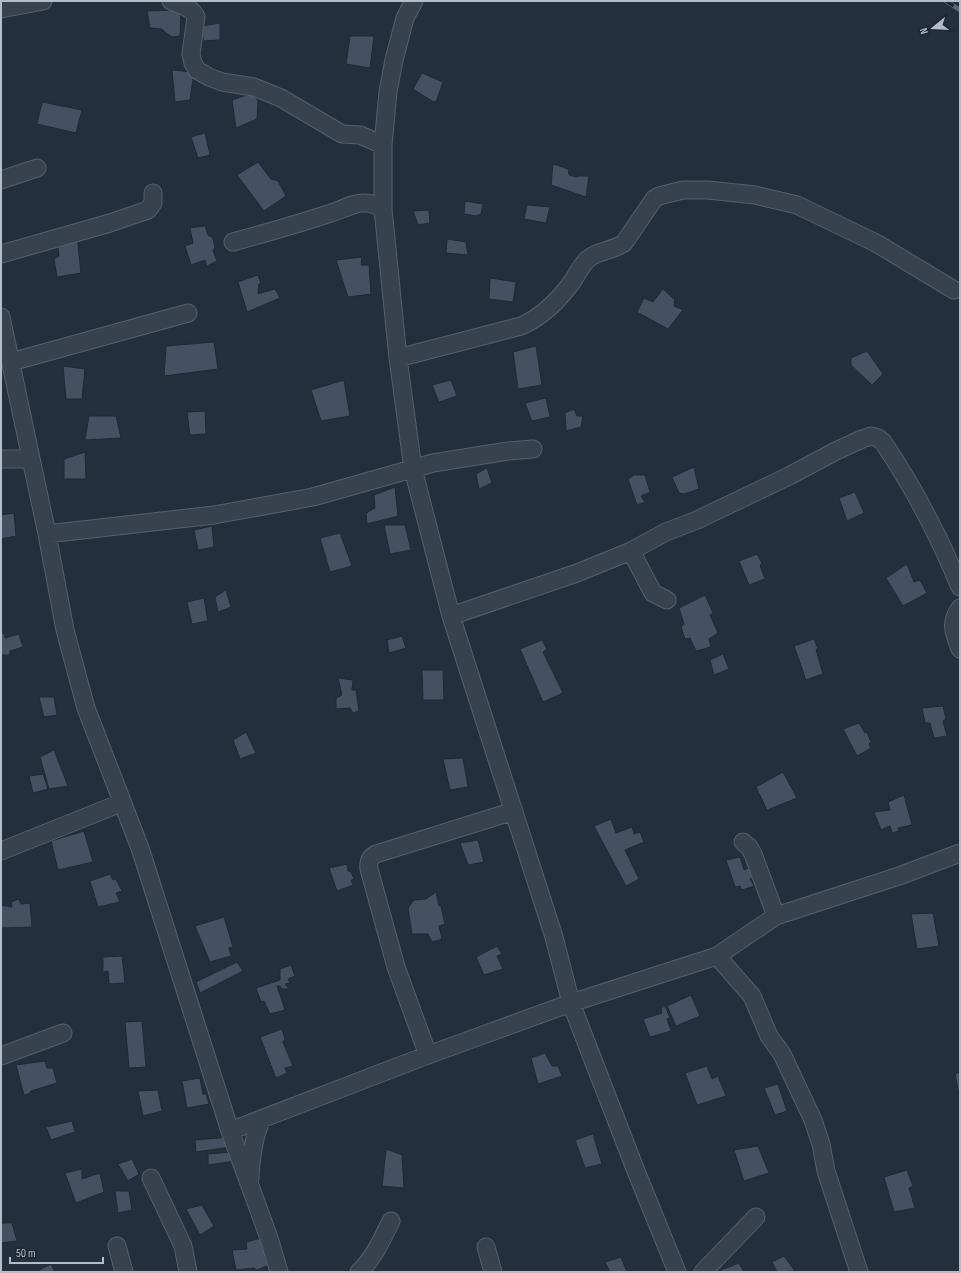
<svg xmlns="http://www.w3.org/2000/svg" width="961" height="1273" viewBox="0 0 961 1273" font-family="'Sofia Sans Condensed',sans-serif">
  <style>
    .building { fill: #455162; stroke: #1f2835 }
    .lines { fill: none; stroke-linecap: round; stroke-linejoin: round }
    .minor-casing { stroke: #565f6c; stroke-width: 19 }
    .minor { stroke: #38414e; stroke-width: 17 }
    .rail-casing { stroke: #5a6575; stroke-width: 4.5 }
    .rail { stroke: #1d2633; stroke-width: 3; stroke-dasharray: 9; stroke-linecap: butt }
  </style>
  <rect width="100%" height="100%" fill="#242f3e"/>
  <path class="building" d="M181,10l-1,26 -8,1 -7,-5 -3,-3 -12,-1 -3,-17z
    M220,23v17l-17,1 -1,-15z
    M350,36h24l-4,32 -24,-4z
    M172,70l22,2 -4,28 -15,2z
    M422,73l21,9 -7,20 -4,-1 -19,-12z
    M253,93l5,8 -1,18 -21,9 -4,-28z
    M42,102l40,8 -6,23 -39,-9z
    M205,133l5,22 -12,3 -7,-21z
    M258,162l13,17 7,2 8,15 -22,15 -27,-36z
    M553,164l15,5 1,6 7,2 3,-1h10l-3,21 -35,-12z
    M465,201l18,3 -2,10 -5,2 -12,-2z
    M527,205l23,2 -4,16 -22,-4z
    M429,210l1,13 -12,2 -5,-14z
    M205,226l3,9 5,3 2,10 -2,3 4,10 -10,5 -2,-6 -14,5 -6,-19 8,-3 -3,-15z
    M77,235l4,38 -24,4 -3,-18 5,-3 -2,-17z
    M447,239l19,3 2,13 -22,-2z
    M362,257l-1,8h8l2,29 -23,3 -12,-37z
    M258,275l3,9h-2l-1,10 17,-5 5,9 -33,14 -9,-30z
    M490,278l26,4 -3,20 -24,-3z
    M663,289l12,11 -1,6 9,4 -15,19 -31,-17 7,-14 9,4z
    M214,342l4,27 -54,7 2,-30z
    M536,346l6,39 -24,4 -5,-37z
    M867,351l16,23 -11,11 -21,-20v-7z
    M63,366l22,3 -3,30h-16z
    M344,380l6,36 -29,5 -10,-31z
    M451,380l6,16 -18,6 -7,-17z
    M546,398l4,19 -18,4 -7,-18z
    M574,409l3,7h6l-2,11 -15,4 -1,-18z
    M205,411l1,23 -16,1 -3,-23z
    M89,416h27l5,22 -36,2z
    M85,452l1,27h-22v-20z
    M694,467l5,22 -15,5 -5,-1 -7,-16z
    M487,468l5,15 -13,6 -3,-15z
    M634,475h11l5,17 -9,4 4,6 -8,3 -9,-26z
    M395,487l3,29 -31,8 -1,-11 9,-5 -1,-13z
    M855,492l9,21 -17,8 -8,-23z
    M14,513l2,23 -15,3v-24z
    M384,525h21l6,25 -21,4z
    M212,526l2,21 -16,3 -4,-20z
    M340,533l12,33 -22,6 -10,-34z
    M757,554l5,9 -2,2 5,14 -16,6 -10,-24z
    M907,564l7,18 6,-2 7,13 -24,13 -17,-28z
    M226,590l5,17 -13,5 -3,-15z
    M705,595l8,18 -3,2 8,18 -9,6 2,8 -15,4 -6,-13 -5,1 -4,-12 3,-3 -5,-16z
    M204,598l4,23 -16,3 -5,-22z
    M1,633h3l1,5 14,-4 4,13 -13,4v4h-8l1,5 -2,1z
    M402,636l4,12 -17,5 -2,-13z
    M814,639l4,10 -2,1 7,24 -17,6 -12,-34z
    M542,640l5,9 -4,3 20,41 -20,9 -23,-53z
    M723,654l6,15 -15,6 -4,-15z
    M422,670h21l1,30h-21z
    M338,678l15,2 -1,10h4l3,21 -6,2 -3,-5 -14,1v-11l6,-3z
    M39,697h15l3,18 -13,2z
    M943,706l3,13 -3,2 4,15 -13,2 -4,-15h-5l-3,-15z
    M859,723l6,10 2,-1 4,10 -2,2 2,4 -14,8 -14,-27z
    M246,732l10,21 -16,6 -7,-19z
    M54,750l14,36 -19,3 -9,-32z
    M463,758l5,29 -18,3 -7,-31z
    M783,772l14,26 -30,12 -11,-23z
    M43,774l5,15 -15,4 -4,-17z
    M904,795l8,30 -14,3 1,3 -7,2 -2,-7 -9,4 -7,-18 16,-2 -2,-8z
    M611,819l5,14 16,-6 2,7 6,-2 4,10 -19,8 14,29 -13,7 -32,-60z
    M84,831l9,31 -35,8 -7,-29z
    M478,840l6,22 -16,3 -8,-22z
    M740,857l4,13 6,-3 3,11 -3,1 4,7 -12,4 -2,-4 -5,1 -9,-27z
    M347,864l1,7 3,1 3,7 -3,1 2,5 -16,6 -8,-23z
    M110,874l3,6 3,-1 6,12 -6,2 4,9 -22,5 -8,-26z
    M436,892l3,14h2l4,18 -6,2 3,13 -10,3 -4,-8h-16l-4,-26 6,-8 12,-1z
    M19,899l2,5 9,-1 2,24 -31,1v-23l11,2 -1,-5z
    M933,913l6,33 -22,3 -6,-35z
    M224,917l9,30 -4,1 2,8 -21,6 -15,-36z
    M497,946l5,8 -5,2 6,13 -19,6 -8,-18z
    M122,956l3,27 -16,1 -1,-13 -5,1v-15z
    M237,962l6,9 -43,22 -4,-11z
    M291,965l4,11 -7,3 2,4 -5,1 4,5h-7l-2,-3h-3l8,24 -15,4 -6,-13 -3,1 -5,-14 24,-8v-11z
    M691,995l9,21 -24,10 -9,-20z
    M665,1006l5,12 -3,1 4,12 -21,6 -7,-18 19,-6 -1,-5z
    M142,1021l4,46 -17,1 -4,-46z
    M282,1029l3,10 -2,3 10,24 -8,2 2,5 -11,5 -16,-41z
    M545,1053l7,13h6l4,10 -24,8 -7,-26z
    M45,1061l2,7h6l4,15 -26,8 -2,3 -5,1 -8,-30z
    M707,1066l5,13 6,-3 8,20 -29,9 -12,-32z
    M960,1072v22h-1l-4,-20z
    M200,1078l3,16h3l3,10 -22,4 -5,-27z
    M778,1084l9,27 -12,4 -11,-27z
    M158,1090l4,21 -19,5 -5,-25z
    M72,1121l3,11 -24,8 -5,-13z
    M593,1134l9,30 -17,4 -10,-28z
    M230,1137l1,10 -35,5 -1,-12z
    M758,1146l11,27 -25,8 -10,-31z
    M386,1149l16,6 2,33 -22,-2z
    M233,1152l3,9 -28,4v-11z
    M132,1159l7,15 -11,7 -10,-17z
    M82,1169v10l18,-6 4,19 -28,11 -11,-30z
    M907,1170l6,16 -4,2 6,20 -21,4 -10,-35z
    M115,1191h14l3,19 -14,3z
    M202,1205l12,21 -14,9 -14,-26z
    M1,1223h11l5,18 -16,2z
    M266,1237l3,28 -12,5 -3,-2 -18,2 -4,-20 15,-1 -1,-7z
    M784,1256l11,15 -18,1 -5,-10z
    M621,1257l6,15h-17l-5,-10z
    M739,1263l5,9h-22l-1,-2z
    M51,1264l4,8h-15l-1,-2z"/>
  <g class="lines">
    <g class="minor-casing">
      <path id="minor" d="M171,1c8,3 22,7 25,16l-5,37 2,9 4,7 12,7 13,5 32,5 27,11 61,36 18,1 23,10
        M414,1l-9,17 -11,42 -6,32 -5,53v64l15,149 15,111 38,147 103,321 17,66 65,168 41,101
        M1,9l42,-8
        M1,180l36,-12
        M233,242c33,-9 65,-18 98,-29 11,-3 23,-11 35,-10 6,0 12,3 17,6
        M1,254l109,-31 38,-13 5,-7v-10
        M1,317l46,217 18,96 21,78 54,140 90,283 39,107 10,34
        M398,358l123,-32c21,-9 37,-25 51,-44 5,-7 9,-17 16,-23 10,-9 25,-8 36,-16l30,-44 5,-3 24,-6h25l47,5 42,10 79,38 78,47
        M11,362l177,-49
        M1,459h30
        M47,534l167,-19 99,-18 120,-34 75,-12 25,-2
        M631,551l22,42 14,7
        M960,608c-11,15 -6,25 0,41
        M451,616l126,-43 54,-22 35,-19 31,-12 92,-44 47,-25 26,-12 9,-3 7,2 5,4c31,46 56,94 77,145
        M743,842l6,5 4,7 23,62
        M1,851l120,-48
        M717,956l35,40 17,40 13,18 31,66 8,24 5,27 33,101
        M428,1055l-32,-88 -27,-98c-1,-8 1,-12 7,-15l138,-43
        M1,1056l62,-23
        M230,1131l198,-76 143,-52 146,-47 59,-40 123,-40 61,-23
        M151,1178l32,68 5,26
        M250,1178c1,-20 3,-41 12,-59
        M117,1246l7,26
        M486,1247l7,25
        M359,1272c15,-14 23,-33 32,-51
        M703,1272l53,-55"/>
    </g>
    <use href="#minor" class="minor"/>
    <g class="rail-casing">
      <path id="rail" d="M946,1l14,9"/>
    </g>
    <use href="#rail" class="rail"/>
  </g>
  <rect width="961" height="1273" fill="none" stroke="#b4bcc9" stroke-width="4"/>
  <g transform="translate(933 28) rotate(252)" stroke="#1d2633" stroke-width="3" paint-order="stroke">
  <path d="M0-3L7 15L0 10L-7 15Z" fill="#b4bcc9"/>
  <text y="-6" font-size="11" font-weight="bold" text-anchor="middle" fill="#b4bcc9">N</text>
  </g>
  <path d="M10 1257v6h93v-6" fill="none" stroke="#b4bcc9" stroke-width="2"/>
  <text x="16" y="1257" font-size="12" fill="#b4bcc9" stroke="#1d2633" stroke-width="3" paint-order="stroke">50 m</text>
</svg>
